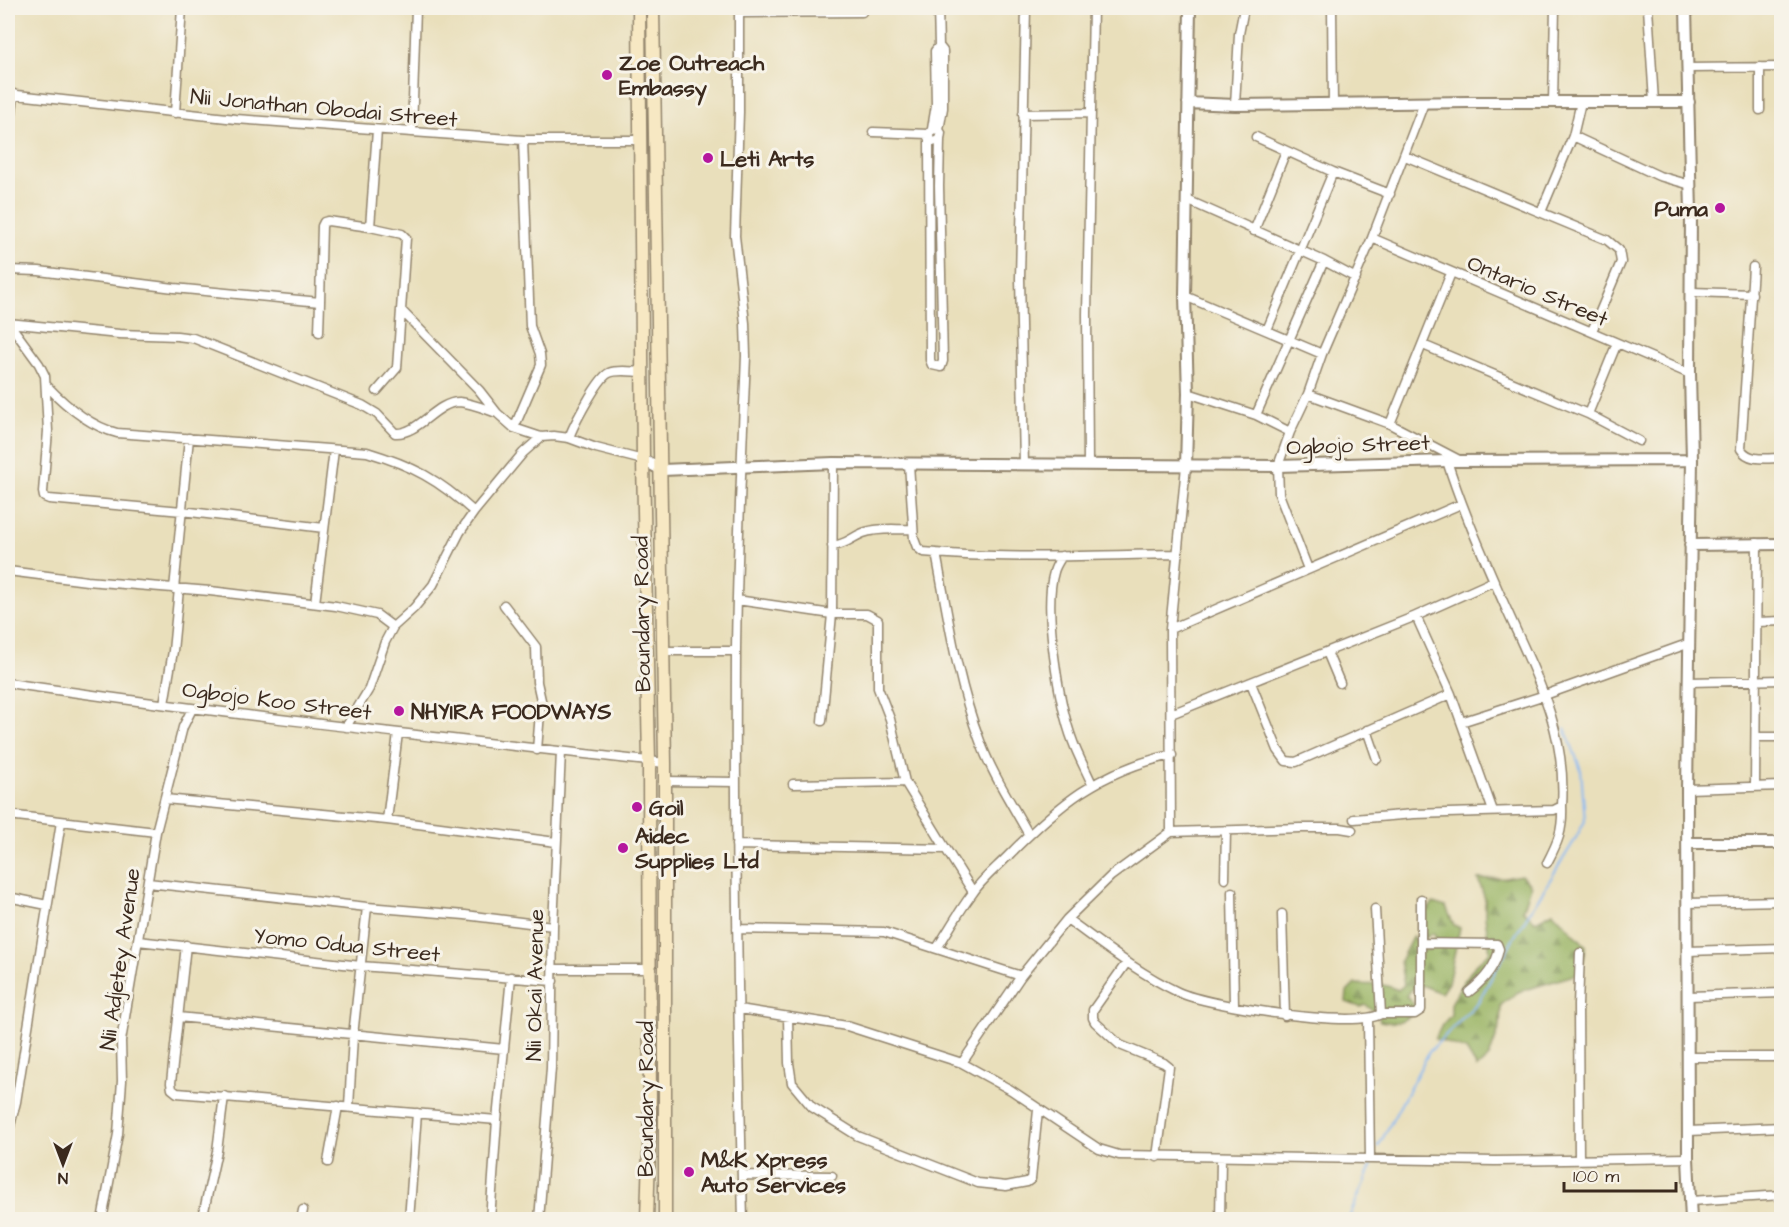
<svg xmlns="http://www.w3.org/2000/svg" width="1789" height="1227" viewBox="0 0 1789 1227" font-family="'Architects Daughter',sans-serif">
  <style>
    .forest { fill: url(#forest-firs); stroke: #6c7042; stroke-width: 1.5 }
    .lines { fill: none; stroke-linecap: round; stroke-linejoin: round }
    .stream { stroke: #87b8f3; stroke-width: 2 }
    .minor-casing { stroke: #92846c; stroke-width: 11 }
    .tertiary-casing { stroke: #92846c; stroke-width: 14 }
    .secondary-casing { stroke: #92846c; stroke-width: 15 }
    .minor { stroke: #fff; stroke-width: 8 }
    .tertiary { stroke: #fff; stroke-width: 10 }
    .secondary { stroke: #f7e8c3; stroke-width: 12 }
    .poi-dot { fill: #b5179e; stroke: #f7f3e8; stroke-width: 2 }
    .labels { text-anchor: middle; stroke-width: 6; stroke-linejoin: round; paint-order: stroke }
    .poi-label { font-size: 22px; font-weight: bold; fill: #3b2a1e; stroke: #f7f3e8; text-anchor: start }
    .street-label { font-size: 22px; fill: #3b2a1e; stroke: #f7f3e8 }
  </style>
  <defs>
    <pattern id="forest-firs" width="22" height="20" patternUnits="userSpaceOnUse" patternTransform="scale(1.5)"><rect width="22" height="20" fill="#9cb667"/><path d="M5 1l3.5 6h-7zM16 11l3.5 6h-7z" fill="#809454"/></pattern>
  </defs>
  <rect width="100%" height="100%" fill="#f7f3e8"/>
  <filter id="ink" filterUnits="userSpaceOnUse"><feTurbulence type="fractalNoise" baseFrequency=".0167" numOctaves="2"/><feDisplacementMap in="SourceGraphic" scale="12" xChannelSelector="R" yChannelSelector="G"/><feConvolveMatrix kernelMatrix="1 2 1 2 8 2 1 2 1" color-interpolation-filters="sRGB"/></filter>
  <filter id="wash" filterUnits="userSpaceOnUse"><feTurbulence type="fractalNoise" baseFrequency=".008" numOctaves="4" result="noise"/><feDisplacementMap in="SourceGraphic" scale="24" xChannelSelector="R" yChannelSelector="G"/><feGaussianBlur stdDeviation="1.35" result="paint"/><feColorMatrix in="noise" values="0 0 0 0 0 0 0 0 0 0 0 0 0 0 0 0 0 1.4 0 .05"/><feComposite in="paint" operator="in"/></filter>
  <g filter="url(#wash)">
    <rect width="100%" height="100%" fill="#e9dfbb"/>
    <path class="forest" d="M1521,875l10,11 -8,25 13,10 17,-9 33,34 -5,27 -63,19 -17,13 -1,21 -11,31 -12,11 -11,-18 -31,-11 7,-14 9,-10v-11l9,-17 16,-23 14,-12 -5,-36v-17l-7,-20 27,-1z
      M1433,903l13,4 8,18 6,3 -12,55 -7,10c-18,-6 -21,-15 -35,3l11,12c-11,13 -20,17 -37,13l-2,-7 -13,-9 -5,2 -14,-5 1,-10 8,-8c19,2 23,-3 43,6l6,-5 -4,-24 13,-25 10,14h6l7,-12 -3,-5 -10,7 2,-27z"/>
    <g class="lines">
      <path class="stream" d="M1378,1147l51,-95 49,-50 35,-63 60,-96 12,-22 -4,-51 -16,-42
        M1350,1217l51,3
        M1348,1220l24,-56"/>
    </g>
  </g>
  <g filter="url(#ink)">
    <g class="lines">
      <g class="minor-casing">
        <path id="minor" d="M739,8v104l-4,124 10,87 1,33c-4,98 -9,197 -10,295 -1,190 2,379 7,569
          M938,8l1,38 4,5v57l-4,22
          M1332,8l1,96
          M1648,8l6,94
          M739,13l123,-1
          M1689,68l93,-1
          M8,94l228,25 176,13 111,8h117
          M1553,102l2,-94
          M1235,105l4,-71 5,-26
          M1760,110v-43
          M175,113l7,-105
          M1023,114l68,-1
          M932,129l7,1 2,3 -1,7 -7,2 -5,-5 4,-8 4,-24 -1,-54 4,-5
          M412,132l4,-124
          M873,132l55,2
          M1573,136l8,-34
          M1256,137l77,35 57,22
          M929,140l1,220 2,5 9,2 2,-6 -4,-175 1,-46
          M8,146l6,-52
          M1405,156l202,84 12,10 2,12 -29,69
          M1187,200l137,61 32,17
          M1541,212l32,-76 86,40 32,9
          M1254,231l32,-80
          M1372,238l318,136
          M1753,267l-12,182c8,13 26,9 41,9
          M8,270l31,1 135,17 146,14 2,-76 2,-4 4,-1 42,6
          M1691,292l61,2
          M1185,296l137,58
          M401,310l78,80 18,23 17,15 27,9 13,-1 15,2 27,10 47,12
          M8,323l111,11 58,2 16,2 169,67 15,9 18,19c23,2 41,-31 64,-31 13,1 26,7 38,11
          M9,323l30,41 6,12 3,55 -5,61 1,5 5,2 133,12 142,17
          M1267,330l66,-158
          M319,332l1,-30
          M1423,345l165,69 51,27
          M47,386c19,20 43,40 70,47l250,19c46,14 71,27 107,60
          M377,391l20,-23 9,-130 -4,-4 -32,-7 7,-97
          M1188,393l68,22 34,17
          M1308,394l82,30 71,37
          M1588,414l29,-71
          M1256,415l68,-154
          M1390,424l61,-151
          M514,428l27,-63 -1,-11 -10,-28 -7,-186
          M569,438c4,-12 29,-60 40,-65 9,-4 24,-1 34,-1
          M909,464l5,75 3,8 6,5c85,8 170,3 255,2
          M1024,465l-4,-187 6,-270
          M1088,465l-1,-151 6,-306
          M832,546c16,-2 18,-8 31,-13 15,-6 34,-3 50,-4
          M936,553c12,63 21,128 44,188 12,33 32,63 49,94
          M1062,556c-3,5 -7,11 -8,16 -11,36 5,134 19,170 5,14 13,28 19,42
          M1308,569l-29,-75 -1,-28 12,-34 18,-38 14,-40 50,-116 52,-135
          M8,571l79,10 123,10 126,15 41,9 16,12
          M174,589l15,-151
          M737,600l95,14h35l11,6v68l12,31 15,63 41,67
          M315,603l19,-153
          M504,605l32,42 1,35 4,18 -4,50
          M1416,616l35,78 42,117
          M1758,622l24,-1
          M1170,629l291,-125
          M662,651h74
          M1327,652l13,31
          M1689,682l93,-2
          M8,683c218,32 437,55 657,80
          M1251,683l27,67 8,11 10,1 155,-68
          M164,704l9,-53 6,-62
          M1171,714l245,-98 78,-35
          M822,721l10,-107 1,-151
          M1461,722l84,-27 145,-52
          M346,727l23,-38 16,-47 8,-15 21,-19 19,-23 27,-53 14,-20 49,-59 18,-16
          M1367,730l10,29
          M1756,737h26
          M665,781l71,1
          M793,784l112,-2
          M1755,787l2,-244
          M1687,789l95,-3
          M165,799l222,21 169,22
          M8,815l148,17
          M1354,819l60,-5 140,-4 8,-4c5,-76 -27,-133 -57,-200 -21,-48 -42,-95 -58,-145
          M387,820l11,-87
          M1171,832l-1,-203 16,-163
          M736,845l210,4 27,43
          M1547,863c11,-21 16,-32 15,-57
          M1225,879l1,-48
          M148,883l219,24 98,8 88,11
          M1232,892l2,113
          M8,897l39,8
          M1688,903l94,-2
          M1282,914l3,102
          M1067,919c36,26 71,54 111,73 30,14 176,37 203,22l-6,-105
          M737,929l147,3 137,44
          M138,941l223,25 192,15
          M1421,943l76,1 2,5c-3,17 -16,32 -30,43
          M186,945l-15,138 1,6 5,4 320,27
          M937,948c12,-18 22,-37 35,-54 9,-14 23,-25 35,-37 50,-51 92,-87 165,-102
          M1688,951l94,-3
          M1127,962l-34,48v8l2,4 25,23 44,18 5,4 -12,90
          M553,969h97
          M1689,996l93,-3
          M739,1009l108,17 115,37 49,27 88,59 20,6 376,6 193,-3
          M1381,1014h34l6,-4v-111
          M178,1017l326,32
          M788,1017l1,46 3,20 20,24 46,29 120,47 28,3 21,-4 4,-3 7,-69
          M1368,1019l2,140
          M1689,1057h93
          M962,1063l59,-87 46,-57 44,-43 60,-44 129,-4h40l12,2
          M349,1107l4,-71 14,-129
          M1689,1131l93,-4
          M8,1134l8,-32 45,-280
          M1579,1159l-1,-154 2,-52
          M328,1162l10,-56
          M742,1175l90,1
          M1691,1201l91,-6
          M102,1220l16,-86 4,-53 -1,-40 35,-209 27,-105 9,-18
          M202,1220l15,-69 7,-55
          M301,1220l2,-10
          M409,1220l8,-107
          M490,1220l7,-100 14,-143
          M539,1220l12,-152 2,-142 8,-174
          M1220,1220l1,-62"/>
      </g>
      <g class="tertiary-casing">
        <path id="tertiary" d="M1686,8l5,205 -1,161 2,86 -5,329 1,369 3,62
          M1188,103l47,2 234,-3h220
          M643,460l19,10 171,-7 445,3 169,-5 245,-1
          M1186,466l2,-73 -3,-97 5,-288
          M1690,545l92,-1
          M1688,843h94"/>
      </g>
      <g class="secondary-casing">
        <path id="secondary" d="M639,8l4,452 6,301 1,359 -3,100
          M653,8l12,755v457"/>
      </g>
      <use href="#minor" class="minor"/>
      <use href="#tertiary" class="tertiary"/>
      <use href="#secondary" class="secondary"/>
    </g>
  </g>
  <g class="poi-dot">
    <circle cx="607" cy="75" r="6"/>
    <circle cx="708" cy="158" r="6"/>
    <circle cx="1720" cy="208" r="6"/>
    <circle cx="399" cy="711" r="6"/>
    <circle cx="637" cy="807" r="6"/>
    <circle cx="623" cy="848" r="6"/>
    <circle cx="689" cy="1172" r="6"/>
  </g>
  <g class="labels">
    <g class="poi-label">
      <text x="619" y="70">Zoe Outreach<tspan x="619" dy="25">Embassy</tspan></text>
      <text x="720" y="166">Leti Arts</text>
      <text x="1708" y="216" text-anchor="end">Puma</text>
      <text x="411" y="719">NHYIRA FOODWAYS</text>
      <text x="649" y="815">Goil</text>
      <text x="635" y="843">Aidec<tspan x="635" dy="25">Supplies Ltd</tspan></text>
      <text x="701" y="1167">M&amp;K Xpress<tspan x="701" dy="25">Auto Services</tspan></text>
    </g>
    <g class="street-label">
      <text transform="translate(324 107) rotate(5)" y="8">Nii Jonathan Obodai Street</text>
      <text transform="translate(1538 290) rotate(23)" y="8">Ontario Street</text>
      <text transform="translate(1358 444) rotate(-2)" y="8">Ogbojo Street</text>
      <text transform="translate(641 614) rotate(-91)" y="8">Boundary Road</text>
      <text transform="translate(277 700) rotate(7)" y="8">Ogbojo Koo Street</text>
      <text transform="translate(347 944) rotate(6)" y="8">Yomo Odua Street</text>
      <text transform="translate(119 959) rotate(-82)" y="8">Nii Adjetey Avenue</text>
      <text transform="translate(534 985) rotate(-89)" y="8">Nii Okai Avenue</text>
      <text transform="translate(645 1099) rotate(-90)" y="8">Boundary Road</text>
    </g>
  </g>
  <rect width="1789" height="1227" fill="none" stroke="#f7f3e8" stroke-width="30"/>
  <g transform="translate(63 1164) rotate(180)" stroke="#f7f3e8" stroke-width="4.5" paint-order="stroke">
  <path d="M0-4.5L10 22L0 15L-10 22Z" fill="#3b2a1e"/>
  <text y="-9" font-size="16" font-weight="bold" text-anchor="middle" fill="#3b2a1e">N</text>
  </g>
  <path d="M1564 1182v9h112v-9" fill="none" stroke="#3b2a1e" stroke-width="3"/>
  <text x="1573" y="1182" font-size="18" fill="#3b2a1e" stroke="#f7f3e8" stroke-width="4.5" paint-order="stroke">100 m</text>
</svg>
